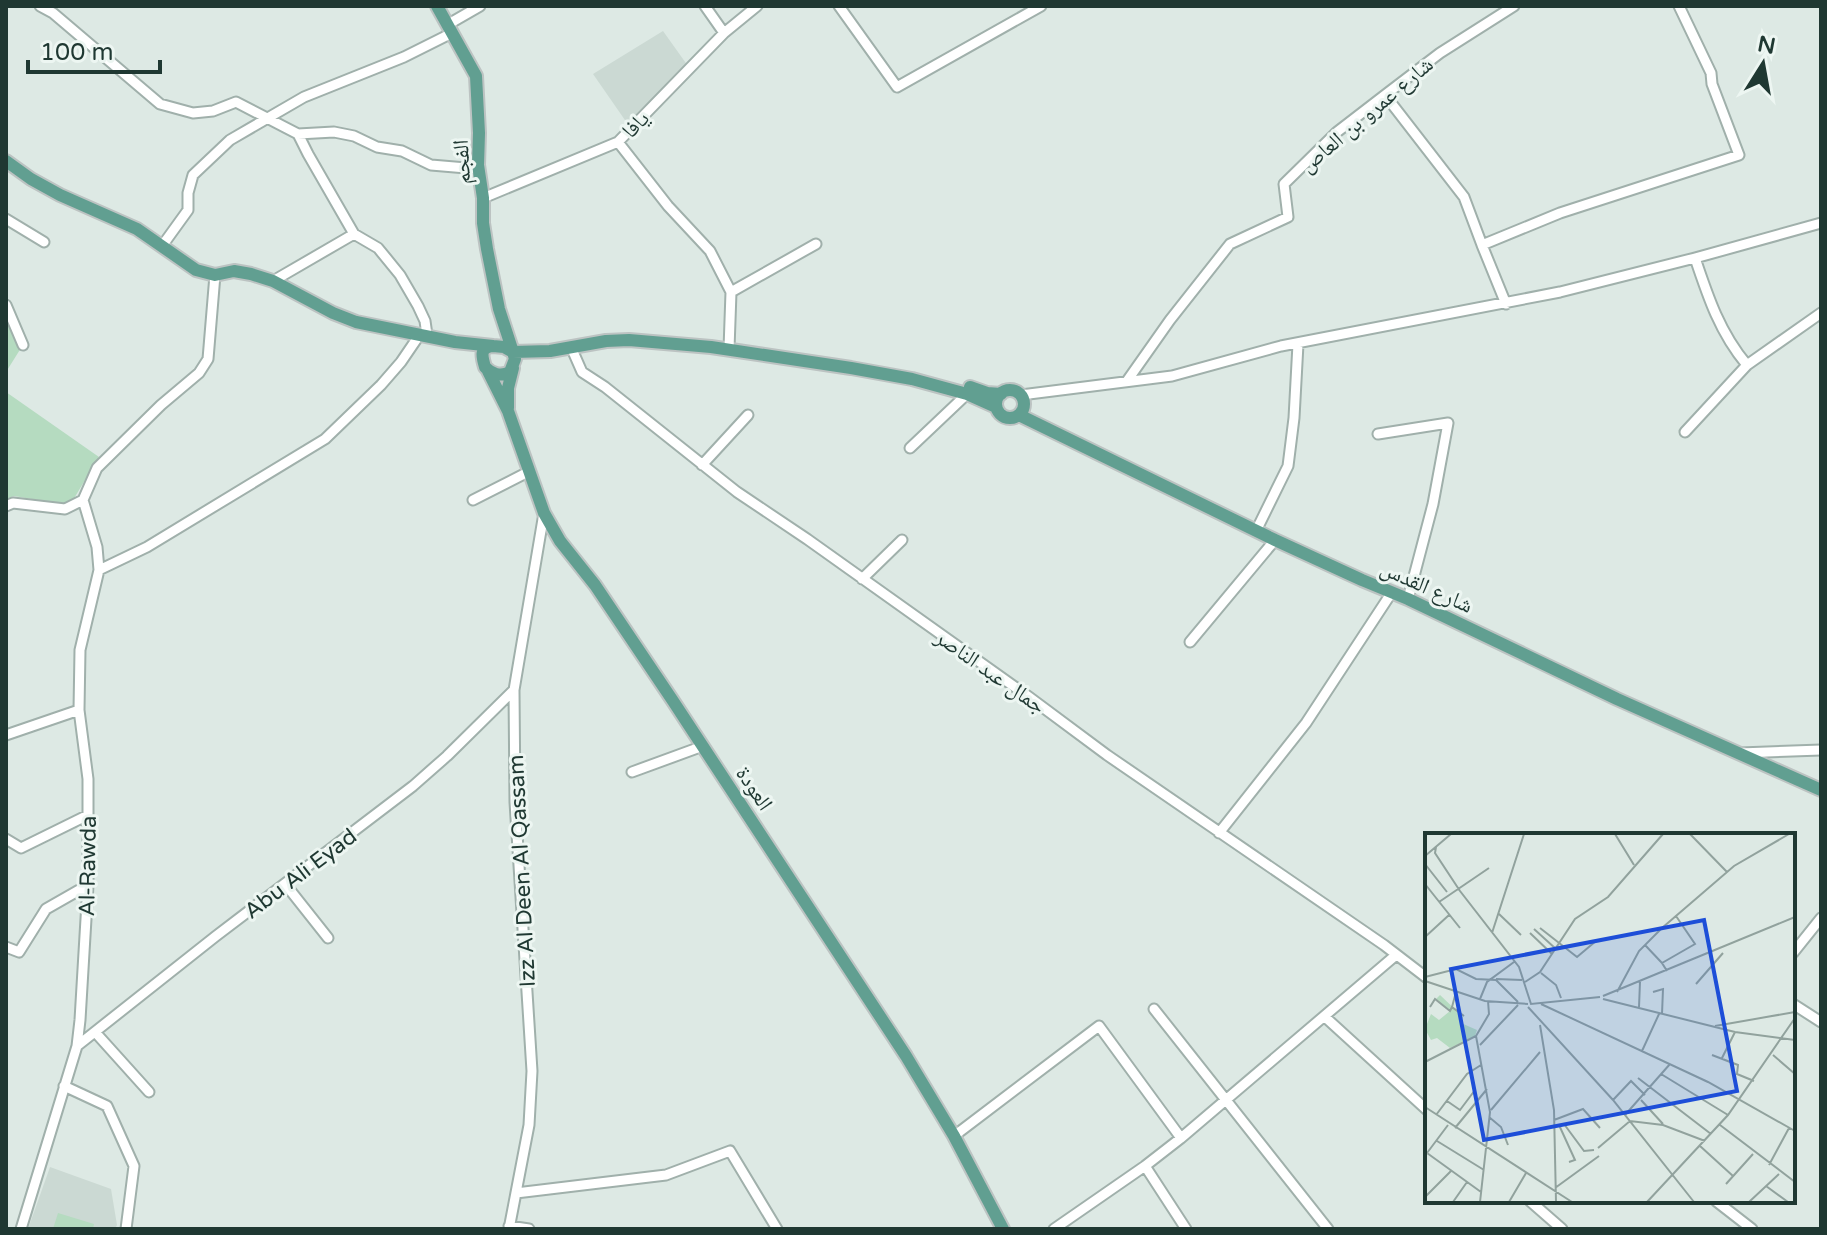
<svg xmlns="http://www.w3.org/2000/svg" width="1827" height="1235" viewBox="0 0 1827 1235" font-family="'Varela Round','Noto Naskh Arabic',sans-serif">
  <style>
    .built { fill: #cbd9d3 }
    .green { fill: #b5dbc0 }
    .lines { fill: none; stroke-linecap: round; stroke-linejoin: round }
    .minor-casing { stroke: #a0b0ab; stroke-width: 13 }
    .major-casing { stroke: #bcc3c2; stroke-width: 16 }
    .minor { stroke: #fff; stroke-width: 9 }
    .major { stroke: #619f91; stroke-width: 12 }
    .labels { text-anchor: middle; stroke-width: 6; stroke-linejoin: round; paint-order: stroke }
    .street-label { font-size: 22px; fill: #1f3832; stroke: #edf6f2 }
    .inset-road { fill: none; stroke: #91a29d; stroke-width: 2 }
    .view { fill: #1d4ed8; fill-opacity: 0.15; stroke: #1d4ed8; stroke-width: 4 }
    .inset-edge { fill: none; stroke: #1f3832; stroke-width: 4 }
  </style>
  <rect width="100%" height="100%" fill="#dde9e4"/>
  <path class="built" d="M663,31l25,35 -61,57 -34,-49z
    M50,1167l61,22 6,36 -2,4h-87z"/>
  <path class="green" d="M6,309l15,39 -15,24z
    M6,392l93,65 -26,43 -12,4 -47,-8 -8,3z
    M58,1213l36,11 -1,5h-40z"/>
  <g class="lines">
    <g class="minor-casing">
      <path id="minor" d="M40,6l13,7 107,91 33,9 20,-2 23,-9 62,32 10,20 46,80 24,14 22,27 18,31 7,15 2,14
        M705,6l19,27
        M839,6l58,81 144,-81
        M447,25l33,-19
        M1385,95l79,102 18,48
        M298,134l36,-2 20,4 23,11 25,4 29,14 47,4
        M618,142l50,64 42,45 21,41 -2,57
        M483,198l135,-56 106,-109 33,-27
        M6,219l38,23
        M162,246l26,-36v-17l5,-18 37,-35 74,-43 100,-40 48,-24
        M1695,258c13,39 25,75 52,107
        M273,281l81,-47
        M731,292l85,-48
        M1506,304l-24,-59 78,-32 179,-58 -27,-71 -1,-11 -32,-67
        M6,305l17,40
        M571,347l11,25 23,15 132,105 70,47 222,158 78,58 277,190 43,33
        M1127,381l43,-61 60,-76 58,-27 -4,-33 53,-52 48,-37 55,-42 74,-47
        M1021,395l151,-19 109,-30 279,-54 135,-34 126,-35
        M1685,432l62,-67 74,-52
        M1378,434l70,-11 -15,81 -25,95
        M910,448l57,-54
        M702,465l46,-50
        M473,500l57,-29
        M6,506l7,-3 52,6 18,-9 14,-32 64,-63 38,-32 9,-14 7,-84
        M1256,531l32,-65 6,-48 4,-74
        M99,570l48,-23 178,-108 56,-54 20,-23 15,-22
        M862,579l40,-39
        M1190,642l85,-102
        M6,735l73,-25
        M1740,753l81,-3
        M632,772l71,-26
        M1219,833l87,-110 86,-131
        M6,839l15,9 67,-33
        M286,885l42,53
        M6,947l13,5 27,-43 42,-24
        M1793,953l28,-35
        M1793,1004l28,18
        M1154,1009l174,220
        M1325,1017l102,93
        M95,1032l54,60
        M77,1046l139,-110 197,-150 34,-30 67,-66
        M64,1086l43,20 27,60 -8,63
        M954,1136l145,-110 82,112
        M1145,1166l41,63
        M516,1193l150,-18 64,-24 47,78
        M1530,1201l32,28
        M1716,1201l36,28
        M509,1226l20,3
        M21,1229l56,-183 3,-26 8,-135v-106l-9,-69 1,-60 19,-80 -2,-23 -14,-47
        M509,1229l20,-104 3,-54 -17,-269 -1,-112 30,-177
        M1054,1229l91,-63 36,-28 215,-183"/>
    </g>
    <g class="major-casing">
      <path id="major" d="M437,6l39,70 3,57 -1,32 5,33v25l4,26 12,60 14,43 37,-1 56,-10 23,-1 82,7 140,21 61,11 55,15 29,13
        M6,161l25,18 29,16 77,34 59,41 19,5 19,-4 17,3 22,7 60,32 23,9 99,20 38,4
        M493,346l11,1 9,5 2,7 -5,13c-9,5 -19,2 -25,-5 -3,-10 -6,-20 8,-21z
        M488,371l20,40 36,102 16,28 35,44 78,116 233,355 48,80 49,93
        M970,387l17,6 14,1
        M996 404a14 14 0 1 1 28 0a14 14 0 1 1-28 0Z
        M508,408v-20l5,-20
        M1019,415l256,125 87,40 46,19 209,100 204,91"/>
    </g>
    <use href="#minor" class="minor"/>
    <use href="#major" class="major"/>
  </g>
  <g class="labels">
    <g class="street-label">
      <text transform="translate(1366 114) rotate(-40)" y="8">شارع عمرو بن العاص</text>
      <text transform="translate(635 124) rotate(-46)" y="8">يافا</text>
      <text transform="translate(461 162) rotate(-93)" y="8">الفجم</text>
      <text transform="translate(1427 586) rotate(24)" y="8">شارع القدس</text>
      <text transform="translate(991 671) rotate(35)" y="8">جمال عبد الناصر</text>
      <text transform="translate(755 788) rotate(56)" y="8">العودة</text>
      <text transform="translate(87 866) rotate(-89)" y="8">Al-Rawda</text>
      <text transform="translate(521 871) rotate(-93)" y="8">Izz Al Deen Al Qassam</text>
      <text transform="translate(300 873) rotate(-37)" y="8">Abu Ali Eyad</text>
    </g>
  </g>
  <g transform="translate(1425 833)">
    <rect width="370" height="370" fill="#dde9e4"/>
    <path d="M15,162l23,22 -2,6 16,7 -2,6 -25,12 -13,-10 -6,2 -6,-11 6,-15 8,6 11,-9 -14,-12z" fill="#b5dbc0"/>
    <path class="inset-road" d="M190,1l19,31M265,1l37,38M11,14l-1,6 25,38 59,76 12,37 69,-7M0,23l26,-22M0,31l22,28M0,51l35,44M14,69l50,-34M74,81l22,21M115,95l37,29 19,-16M109,96l22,20M67,100l32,-99M105,100l22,21M0,104l24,-22M220,112l17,18M242,138l-5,-8 33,-19 -19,-28M116,140l15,12 5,13M0,144l31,-8 20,10 20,1 22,22M71,146l26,1M0,148l60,20 43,3M100,149l15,-10 35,-53 33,-22 55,-63M271,151l27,-31M31,159l-4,15 12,9M192,159l22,-41 23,-23 72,-62 55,-32M228,159l10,-3 -1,25M178,163l192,-79M55,166l7,-17 27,-20M178,166l132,33 60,8M116,171l167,78 87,49M5,174l5,-8 15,12 2,-4M103,174l85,93 81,102M214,174l1,-25M115,192l14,85 2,92M290,193l80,-14M51,203l14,76 -10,90M55,212l38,-40M217,218l17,-37M287,222l26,10 -1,9 17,7M348,222l22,19M297,225l13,-26M0,229l51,-26 13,-22 -1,-13M236,241l67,41M213,245l73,56M188,267l18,-19 14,14M216,267l22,24M22,268l13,9 15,-20M0,274l147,95M66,277l49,-58M11,282l31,-41 14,-9M200,282l45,-51M64,284l12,10 7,18M129,287l29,-11 17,19M139,291l20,27 10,-1M134,292l16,35 -6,2M295,292l75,57M30,295l32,-39M12,308l47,29M275,313l33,30M173,315l32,-27 33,4 42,16M2,320l54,39M2,320l21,-28M344,332l20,-37M301,351l27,-30M341,353l22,16M130,355l44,-32M0,364l27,-27M28,369l14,-20M84,369l17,-29M222,369l81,-87 67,-97M324,369l30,-28"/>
    <path class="view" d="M279,87l33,171 -253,49 -33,-171z"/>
    <rect width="370" height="370" class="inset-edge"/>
  </g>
  <rect width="1827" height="1235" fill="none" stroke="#1f3832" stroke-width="16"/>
  <g transform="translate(1763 64) rotate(11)" stroke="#edf6f2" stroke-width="6" paint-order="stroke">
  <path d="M0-6L14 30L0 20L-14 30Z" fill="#1f3832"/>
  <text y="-12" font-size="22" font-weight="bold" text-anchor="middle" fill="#1f3832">N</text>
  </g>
  <path d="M28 60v12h132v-12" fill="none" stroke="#1f3832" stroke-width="4"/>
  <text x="40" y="60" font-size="24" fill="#1f3832" stroke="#edf6f2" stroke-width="6" paint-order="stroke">100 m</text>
</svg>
